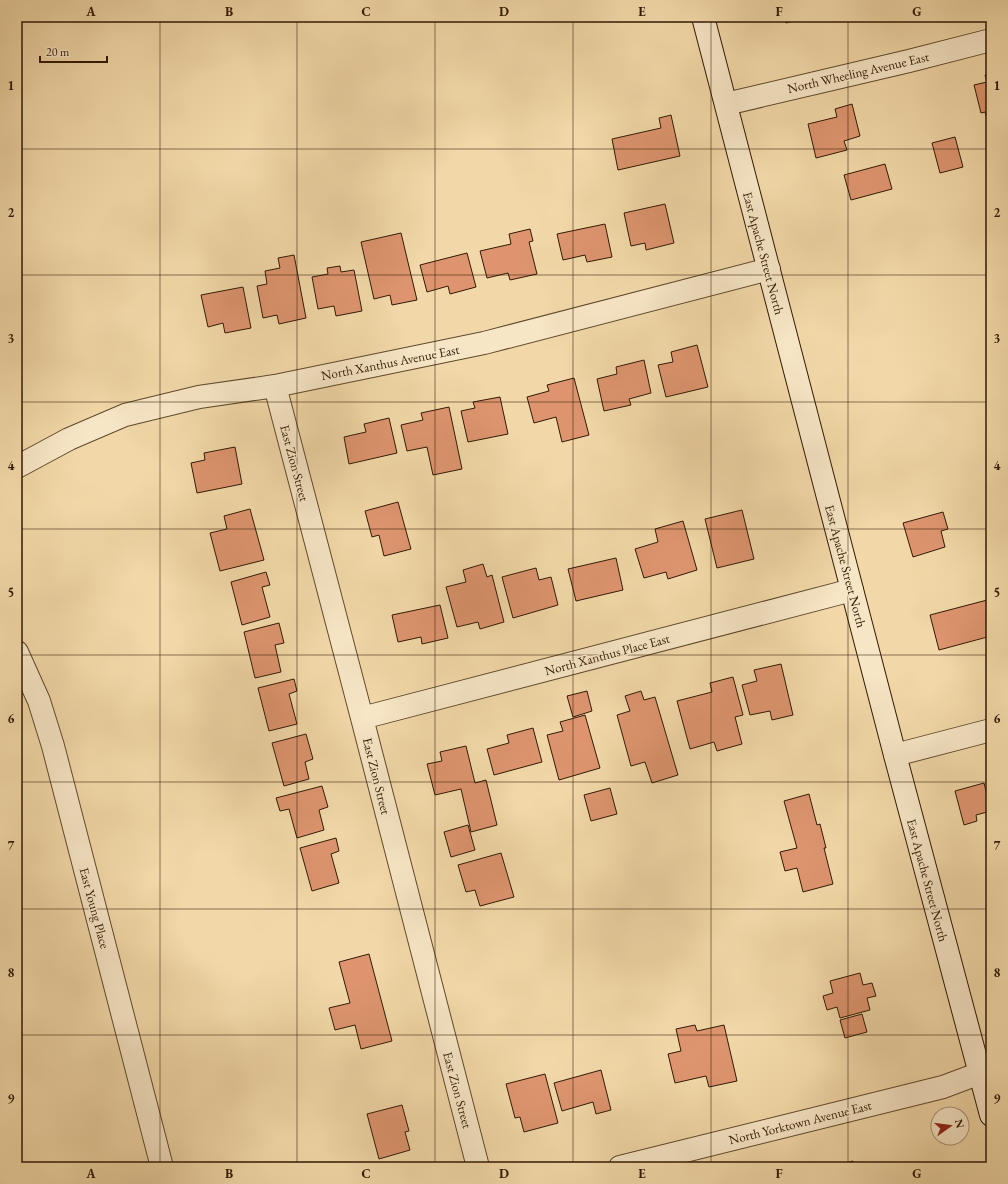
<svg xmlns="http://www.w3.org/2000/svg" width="1008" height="1184" viewBox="0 0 1008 1184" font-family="'EB Garamond',serif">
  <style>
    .building { fill: #de956f; stroke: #301904 }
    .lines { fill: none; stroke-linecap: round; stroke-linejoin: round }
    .street-casing { stroke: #60492d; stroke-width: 24 }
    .secondary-casing { stroke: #301904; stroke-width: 24 }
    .street { stroke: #f7e6c6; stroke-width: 22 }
    .secondary { stroke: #f7e6c6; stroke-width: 22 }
    .grid { fill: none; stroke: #301904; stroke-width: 1; stroke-opacity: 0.55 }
    .labels { text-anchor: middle; stroke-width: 3; stroke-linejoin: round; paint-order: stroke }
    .street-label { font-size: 13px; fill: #301904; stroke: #f7e6c6 }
    .neatline { fill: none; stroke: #301904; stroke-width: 1.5 }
    .grid-label { font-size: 13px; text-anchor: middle; font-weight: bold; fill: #301904 }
  </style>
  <rect width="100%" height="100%" fill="#f2d8a8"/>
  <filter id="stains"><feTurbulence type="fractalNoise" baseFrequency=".005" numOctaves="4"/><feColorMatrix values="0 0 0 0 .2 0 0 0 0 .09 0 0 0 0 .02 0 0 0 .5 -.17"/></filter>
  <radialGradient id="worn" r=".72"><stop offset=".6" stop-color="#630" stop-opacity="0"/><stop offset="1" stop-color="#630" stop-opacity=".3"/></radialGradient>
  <path class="building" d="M784,17h24l-22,6z
    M991,74v53h-2l-4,-15 -4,1 -7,-28 13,-3 -2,-7z
    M852,104l8,32 -16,5 3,9 -31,8 -8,-34 29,-7 -2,-8z
    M671,115l9,41 -62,14 -6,-31 49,-11 -2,-10z
    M955,137l8,30 -23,6 -8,-30z
    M885,164l7,25 -41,11 -7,-25z
    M665,204l9,39 -28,7 -1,-7 -14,3 -7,-33z
    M605,224l7,33 -25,5 -2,-7 -22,5 -6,-26z
    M530,229l3,12 -4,1 8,32 -27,6 -2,-7 -21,5 -7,-27 31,-7 -2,-10z
    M401,233l16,67 -25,5 -2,-10 -16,4 -13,-57z
    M467,253l9,34 -26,7 -2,-8 -21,6 -7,-27z
    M294,255l12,63 -27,6 -2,-9 -14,3 -6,-32 10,-2 -2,-13 15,-3 -2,-10z
    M340,266l1,6 13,-2 8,41 -26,5 -2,-10 -16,3 -6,-32 16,-3 -1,-6z
    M243,287l8,41 -26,5 -2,-10 -15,4 -7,-32z
    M697,345l11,42 -42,10 -8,-32 15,-3 -2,-10z
    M644,360l7,33 -22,6 2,6 -27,6 -7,-32 20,-5 -1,-7z
    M574,378l15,57 -27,7 -6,-25 -22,6 -7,-26 22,-6 -2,-6z
    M500,397l8,37 -40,8 -7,-31 14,-3 -2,-6z
    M449,407l13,62 -29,6 -6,-28 -20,4 -6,-26 22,-5 -2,-7z
    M389,418l8,35 -48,11 -5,-27 22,-5 -2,-8z
    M235,447l7,37 -45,9 -6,-30 14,-3 -1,-7z
    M398,502l13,47 -27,7 -5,-21 -7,2 -7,-26z
    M250,509l14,51 -44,11 -10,-38 17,-4 -3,-13z
    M742,510l12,49 -37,9 -12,-49z
    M943,512l5,17 -7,2 4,16 -32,10 -10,-34z
    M683,521l14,49 -29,9 -2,-7 -22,6 -9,-29 23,-7 -3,-13z
    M616,558l7,32 -47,11 -8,-32z
    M483,564l4,13 5,-2 12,47 -24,7 -2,-7 -21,5 -11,-40 20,-5 -3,-12z
    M536,568l3,12 12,-3 7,28 -45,13 -11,-41z
    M266,572l4,13 -8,2 8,30 -28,8 -11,-43z
    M991,599v37l-52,14 -9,-35z
    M440,605l8,33 -26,6 -1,-7 -23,5 -6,-27z
    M279,623l5,20 -9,2 6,27 -26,6 -11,-46z
    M781,664l12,51 -21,5 -2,-9 -20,4 -8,-30 15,-4 -3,-11z
    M733,677l10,38 -8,2 7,27 -25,7 -3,-9 -24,7 -13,-48 35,-9 -2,-9z
    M294,679l3,12 -8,3 8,30 -28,7 -11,-43z
    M587,691l5,20 -19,6 -6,-21z
    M641,691l3,9 11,-3 23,78 -26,8 -7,-21 -14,4 -14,-51 13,-4 -5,-15z
    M585,715l15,53 -41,12 -12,-45 16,-4 -3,-9z
    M533,728l9,34 -48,13 -7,-26 22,-6 -2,-8z
    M306,734l7,25 -8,3 4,17 -25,7 -12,-43z
    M466,746l9,37 11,-3 11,45 -26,7 -10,-43 -26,6 -8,-31 15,-3 -2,-9z
    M984,783l7,28 -15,4 1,6 -13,4 -9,-34z
    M322,786l6,21 -9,3 5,20 -27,8 -8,-29 -9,2 -4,-13z
    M610,788l7,26 -26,7 -7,-26z
    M809,794l8,31 3,-1 6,24h-2l9,36 -30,8 -6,-24 -12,3 -5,-19 17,-4 -13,-47z
    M468,825l7,25 -24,7 -7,-25z
    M336,838l3,13 -8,3 8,29 -27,8 -12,-43z
    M501,853l13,44 -34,9 -5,-16 -9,2 -8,-27z
    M369,954l23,87 -31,8 -6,-24 -20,5 -6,-22 21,-5 -11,-41z
    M860,973l3,12 9,-2 4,13 -9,2 3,12 -30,8 -3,-11 -10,3 -4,-14 10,-3 -3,-12z
    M862,1014l5,18 -22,6 -5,-18z
    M695,1025l2,6 27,-6 13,56 -28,6 -3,-11 -31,7 -7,-29 13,-3 -5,-22z
    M601,1070l10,40 -15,4 -3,-12 -31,9 -8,-28z
    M545,1074l13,49 -34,9 -4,-15 -5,1 -9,-34z
    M402,1105l7,26 -4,1 5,18 -31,9 -12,-45z
    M853,1161l2,6h-22l-1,-1z"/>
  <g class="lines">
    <g class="street-casing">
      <path id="street" d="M726,104l183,-43 82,-21
        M275,386l87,332 116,449
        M17,467l52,-28 56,-24 74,-18 76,-11 209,-43 285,-74
        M17,652l22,49 14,45 109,421
        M362,718l490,-128
        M895,755l96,-25
        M620,1167l323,-80 48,-18"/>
    </g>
    <g class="secondary-casing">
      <path id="secondary" d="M703,17l192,738 96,360"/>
    </g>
    <use href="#street" class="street"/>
    <use href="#secondary" class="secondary"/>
  </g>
  <path class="grid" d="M160,17v1150M297,17v1150M435,17v1150M573,17v1150M711,17v1150M848,17v1150M17,149h974M17,275h974M17,402h974M17,529h974M17,655h974M17,782h974M17,909h974M17,1035h974"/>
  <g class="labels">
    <g class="street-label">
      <text transform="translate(858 72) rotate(-13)" y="5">North Wheeling Avenue East</text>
      <text transform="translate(764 253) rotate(75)" y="5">East Apache Street North</text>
      <text transform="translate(390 362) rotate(-11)" y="5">North Xanthus Avenue East</text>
      <text transform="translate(295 463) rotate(75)" y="5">East Zion Street</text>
      <text transform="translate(846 566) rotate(75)" y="5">East Apache Street North</text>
      <text transform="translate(607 654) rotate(-15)" y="5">North Xanthus Place East</text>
      <text transform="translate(377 776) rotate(76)" y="5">East Zion Street</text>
      <text transform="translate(928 880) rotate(75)" y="5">East Apache Street North</text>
      <text transform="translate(95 908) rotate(75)" y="5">East Young Place</text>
      <text transform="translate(458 1090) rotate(75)" y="5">East Zion Street</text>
      <text transform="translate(800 1122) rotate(-14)" y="5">North Yorktown Avenue East</text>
    </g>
  </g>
  <rect width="1008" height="1184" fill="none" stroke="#f2d8a8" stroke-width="44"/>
  <g transform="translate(950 1126) rotate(76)"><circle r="19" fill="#f7e6c6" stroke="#a79478"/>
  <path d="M0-3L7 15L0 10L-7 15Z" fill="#8f2418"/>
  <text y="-6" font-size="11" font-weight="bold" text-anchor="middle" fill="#301904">N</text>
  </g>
  <path d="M40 56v6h67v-6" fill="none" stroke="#301904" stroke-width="2"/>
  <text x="46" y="56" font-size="12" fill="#301904" stroke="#f7e6c6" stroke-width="3" paint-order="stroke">20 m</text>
  <rect x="22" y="22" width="964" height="1140" class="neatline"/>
  <g class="grid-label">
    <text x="91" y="16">A</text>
    <text x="229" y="16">B</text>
    <text x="366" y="16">C</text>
    <text x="504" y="16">D</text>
    <text x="642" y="16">E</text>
    <text x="779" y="16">F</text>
    <text x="917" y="16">G</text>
    <text x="11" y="90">1</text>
    <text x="997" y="90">1</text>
    <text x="11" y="217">2</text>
    <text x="997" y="217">2</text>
    <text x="11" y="343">3</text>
    <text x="997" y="343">3</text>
    <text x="11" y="470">4</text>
    <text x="997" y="470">4</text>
    <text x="11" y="597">5</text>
    <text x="997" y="597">5</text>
    <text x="11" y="723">6</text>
    <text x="997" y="723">6</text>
    <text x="11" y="850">7</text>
    <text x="997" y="850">7</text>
    <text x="11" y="977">8</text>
    <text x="997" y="977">8</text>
    <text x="11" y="1103">9</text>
    <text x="997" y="1103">9</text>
    <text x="91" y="1178">A</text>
    <text x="229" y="1178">B</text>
    <text x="366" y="1178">C</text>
    <text x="504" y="1178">D</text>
    <text x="642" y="1178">E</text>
    <text x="779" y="1178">F</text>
    <text x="917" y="1178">G</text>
  </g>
  <rect width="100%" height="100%" filter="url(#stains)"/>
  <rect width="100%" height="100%" fill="url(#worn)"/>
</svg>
